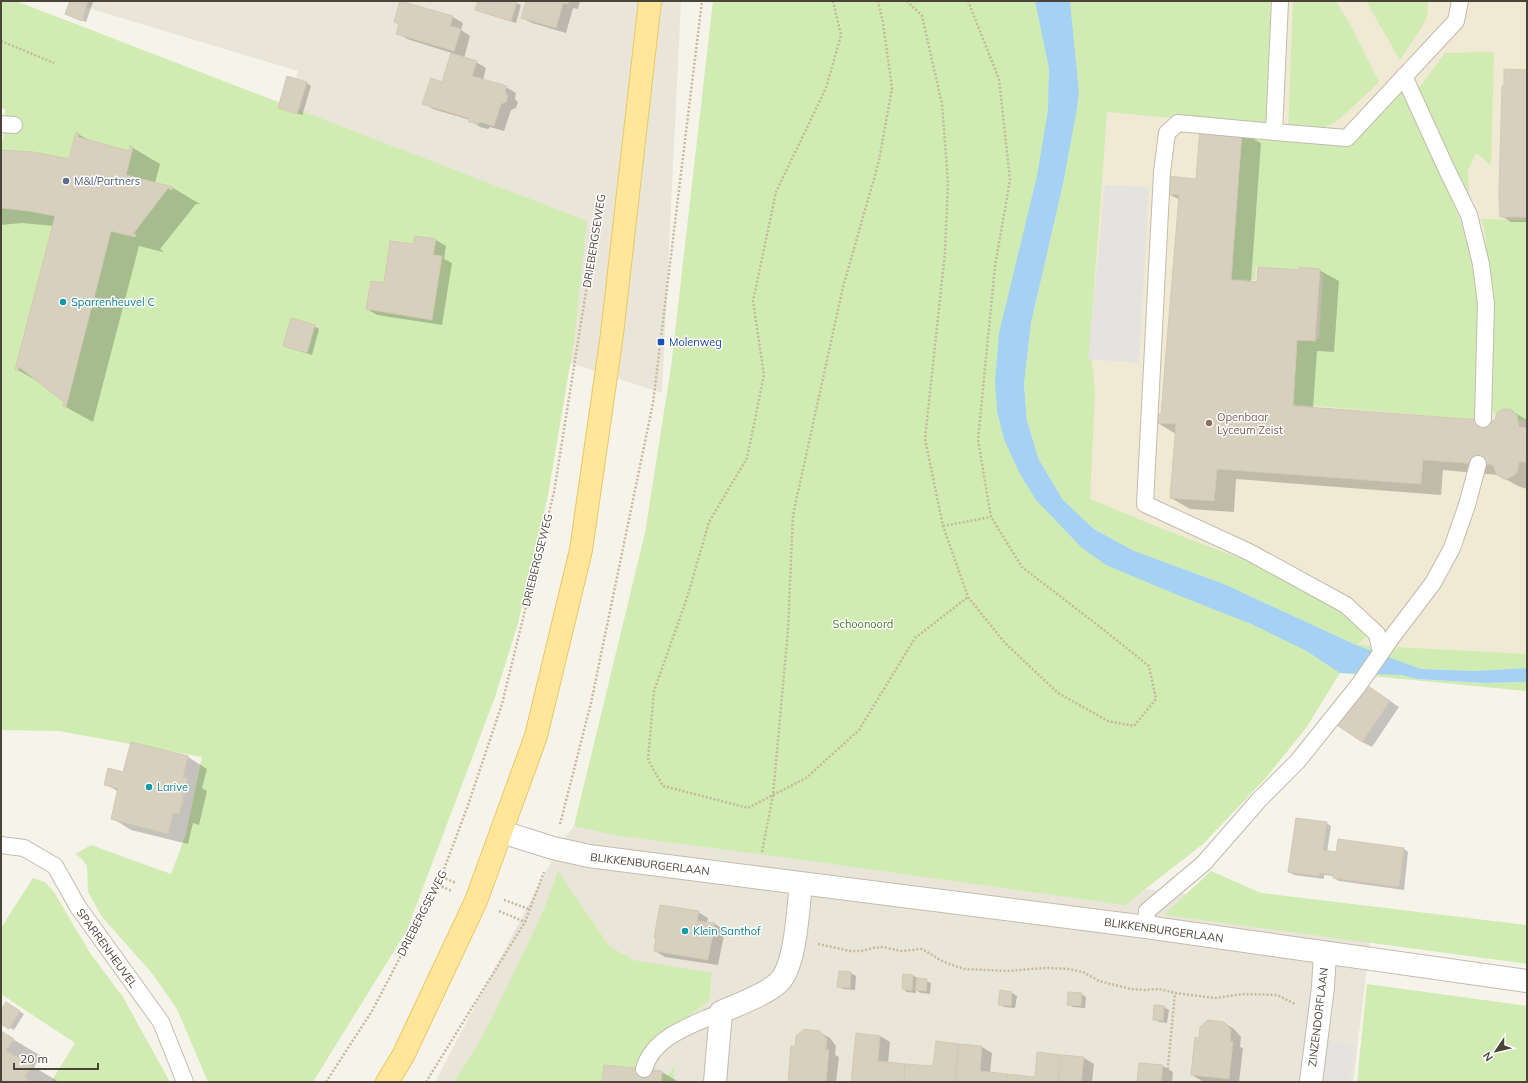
<svg xmlns="http://www.w3.org/2000/svg" width="1528" height="1083" viewBox="0 0 1528 1083" font-family="Mulish,sans-serif">
  <style>
    .residential { fill: #eae5d9 }
    .education { fill: #f0e9d4 }
    .green { fill: #d0ecb2 }
    .parking { fill: #e5e3df }
    .water { fill: #a5d1f5 }
    .shadow { fill: #0003 }
    .building { fill: #d8d0bf; stroke: #d4c8b2 }
    .lines { fill: none; stroke-linecap: round; stroke-linejoin: round }
    .lane-casing { stroke: #c2bcad; stroke-width: 18 }
    .street-casing { stroke: #c2bcad; stroke-width: 24 }
    .primary-casing { stroke: #eac765; stroke-width: 24 }
    .path { stroke: #c5b89d; stroke-width: 2.5; stroke-dasharray: 2 2; stroke-linecap: butt }
    .lane { stroke: #fff; stroke-width: 16 }
    .street { stroke: #fff; stroke-width: 22 }
    .primary { stroke: #ffe69b; stroke-width: 22 }
    .service-dot { fill: #5c6f8a; stroke: #fff; stroke-width: 1.5 }
    .culture-dot { fill: #0f9aa8; stroke: #fff; stroke-width: 1.5 }
    .transit-dot { fill: #1a4fb4; stroke: #fff; stroke-width: 1.5 }
    .education-dot { fill: #8d6e63; stroke: #fff; stroke-width: 1.5 }
    .labels { text-anchor: middle; stroke-width: 3; stroke-linejoin: round; paint-order: stroke }
    .service-label { font-size: 11px; fill: #4e5e75; stroke: #fff; text-anchor: start }
    .street-label { font-size: 11px; fill: #4b4438; stroke: #fff }
    .culture-label { font-size: 11px; fill: #0d838f; stroke: #fff; text-anchor: start }
    .transit-label { font-size: 11px; fill: #164399; stroke: #fff; text-anchor: start }
    .education-label { font-size: 11px; fill: #785e54; stroke: #fff; text-anchor: start }
    .park-label { font-size: 11px; fill: #458127; stroke: #fff }
  </style>
  <rect width="100%" height="100%" fill="#f6f3eb"/>
  <path class="residential" d="M65,1h616l-19,392 -414,-136 50,-186z
    M585,814l788,105 -20,163h-918l128,-243z"/>
  <path class="education" d="M1047,1h480v656l-155,10 -204,-88 -136,-105z"/>
  <path class="green" d="M1,1h15l571,220 -13,121 -26,153 -13,58 -18,74 -22,70 -88,233 -94,152h-105l-31,-73 -26,-37 -49,-55 -14,-25 -1,-26 -6,-8 -6,-4 16,-9 80,29 15,-40 16,-77 -143,-26 -58,-1v-590h2l2,-31 -4,-1z
    M713,1h334l12,99 -49,271 22,103 75,77 249,94 -132,-61 -90,-33 -40,-22 -31,-29 -24,-40 -12,-39 -3,-37 7,-61 32,-139 14,-75 2,-17 -9,-91h200v126l-163,-15 -17,231 5,49 -5,107 75,31 108,41 57,33 40,29 -13,12 170,9v14l-52,3 -54,-2 -19,6 15,4 66,4 44,-1v9l-187,-18 -34,55 -41,51 -62,65 -78,61 -314,-44 -197,-26 -40,-9 71,-293 26,-166z
    M1293,1h43l15,25 28,56 -39,37 -18,10 -34,2z
    M1366,1h62l-1,15 -4,9 -23,35z
    M1494,52l-3,113 -15,-12 -8,17 1,25 -54,-102 30,-40z
    M1406,87l65,160 7,51 1,122 -186,-16 1,-66 25,1 4,-65 -67,-8 -1,14 -25,-1 11,-146 108,13z
    M1480,219l47,1v200l-28,-1 -12,-15 2,-134 -5,-43z
    M558,871l51,75 24,14 79,13 -3,28 -58,44 -15,27 32,3 7,-10 -2,17h-220c25,-33 43,-72 61,-110 16,-33 33,-66 44,-101z
    M1211,871l50,22 266,32v39l-363,-49z
    M33,878l12,4 9,10 36,61 33,44 47,85h-119l24,-39 -71,-47 -3,-3v-65z
    M1367,984l160,22v76h-170z"/>
  <path class="parking" d="M1105,185l44,2 -10,176 -51,-4z
    M1327,1042l27,3 -5,37h-26z"/>
  <path class="water" d="M1035,1h35l9,91 -2,17 -14,75 -32,139 -7,61 3,37 12,39 24,40 31,29 40,22 90,33 132,61 65,24 54,2 52,-3v14l-44,1 -66,-4 -15,-4 -62,-2 -35,-23 -56,-27 -64,-25 -79,-33 -24,-17 -46,-48 -16,-26 -16,-35 -7,-28 -2,-29 4,-49 38,-157 11,-66 1,-42z"/>
  <path class="shadow" d="M71,1h20l2,1 -7,20 -20,-8z
    M401,1l52,16 10,6 -2,7 9,6 -6,22 12,4 10,6 -3,12 23,7 10,6 -1,6 3,3 -2,6 -5,2 -7,21 -14,-4 -2,2 -8,-2 -10,-7 -37,-11 -10,-6 20,-20 9,-30 -45,-14 -10,-6 3,-9z
    M479,1h33l9,4 -5,18 -35,-11 -5,-2z
    M527,1h53l-2,8 -5,-1 -7,25 -34,-10 -10,-5z
    M1527,71v151h-16l-10,-6 4,-129z
    M307,83l4,3 -9,30v-1l-23,-8z
    M1241,132l20,11 -10,139 7,1 42,-12 19,-1 20,11 -5,71 -17,-1 -4,57 181,14 18,-11 15,9v69l-9,-3 -20,-11 -55,-5 -2,25 -205,-16 -2,33 -44,-3 -19,-11 5,-64 -20,-12 6,-6 18,-216 -12,-6 29,-14z
    M78,134l14,8 38,10 1,-4h2l27,16 -5,19 18,5 27,16h-4l-36,45 3,2v1l-24,-6 -46,176 -29,-16 1,-5 -21,-16 -28,-16 38,-143 -32,-3 -21,2v-74l69,10z
    M415,237l21,3 10,6 -2,13 8,4 -10,62 -65,-10 -10,-6 47,-64z
    M314,326l5,3 -7,26 -23,-7 -5,-2z
    M1366,685l33,22 -27,40 -10,-5z
    M131,743l57,14 19,12 -5,19 5,3 -8,34 -6,-2 -5,21 -57,-14 -19,-12 7,-26 -14,-8 19,-11z
    M1326,823l5,3 -4,26 10,1 67,-4 4,3 -4,38 -65,-9 -5,-3v-2l-10,-1v4l-30,-4 -5,-3z
    M698,912l10,6 -1,5 8,1 10,6 -7,35 -53,-8 -10,-6 2,-13z
    M840,972l11,1 5,3 -1,14 -12,-1 -5,-2z
    M913,976l18,7 -1,11 -9,-1 -5,-3v3l-9,-1 -4,-3z
    M1012,993l5,3 -2,12 -11,-1 -5,-3z
    M1081,994l5,3 -1,11 -12,-1 -5,-3z
    M6,1003l18,11 -10,16 -13,-7v-12z
    M1155,1006l9,1 5,3 -2,13 -8,-1 -5,-3z
    M1224,1023l10,6 7,8 -1,10 3,1 -4,34 -37,-1 -10,-6 7,-36z
    M1,1032l40,24 -7,11 25,15h-58z
    M819,1032l11,6 6,8 -1,9 4,2 -3,25h-47z
    M857,1034l23,2 10,6 -2,21 46,5 3,-26 45,5 10,6 -2,20 46,5 48,-20 10,6 -2,18h-240z
    M1140,1064l23,2 10,6 -1,10h-34z
    M605,1066l57,6 17,10h-76z"/>
  <path class="building" d="M70,1h18l-6,20 -17,-7z
    M400,1l53,15 -3,10 11,3 -7,22 -58,-17 3,-10 -5,-2z
    M478,1h39l-6,20 -36,-11z
    M526,1h43l-1,3 -5,-1 -7,25 -35,-10z
    M451,53l26,8 -5,15 35,10 -2,6 3,4 -2,6 -5,2 -7,22 -14,-4 -2,2 -9,-2 -1,-4 -46,-14 9,-26 11,4z
    M1504,69l23,1v147h-27l-1,-24 3,-107h2z
    M287,76l20,6 -10,32 -19,-6z
    M1200,128l42,3 -11,149 26,2 1,-15 41,3v-3l21,2 -5,71h1v1l-19,-1 -4,66 201,15 4,-9 5,-3h7l7,6 2,12 8,1v34h-8l-1,8 -3,5 -6,3 -5,1 -7,-4 -2,-4 -2,-6 -70,-5 -2,24 -204,-15 -3,32 -44,-3 6,-74 -20,-1v-9l5,1 18,-220 -12,-1 1,-18 28,3z
    M76,132l3,1 -1,4 51,14 1,-5 3,1 -7,28 47,12 -1,3 -4,-2 -35,46h3l-1,3 -24,-6 -45,176 -3,-1 1,-4 -45,-35 -1,3h-3l40,-154 -26,-5 -28,-3v-58l32,2 36,7z
    M415,236l21,3 -3,16 9,1 -10,64 -66,-11 5,-28 13,2 6,-42 23,3z
    M291,318l24,7 -8,28 -24,-7z
    M1365,684l25,17 -28,41 -25,-17z
    M131,742l57,14 -5,21 5,2 -9,35 -6,-1 -5,21 -57,-15 7,-31 -14,-3 4,-17 15,4z
    M1296,818l31,4 -4,28 13,2 2,-13 66,9 -5,39 -66,-9v-3l-14,-2v3l-31,-4z
    M660,905l39,6 -2,10 18,2 -7,37 -54,-9 2,-13h-2z
    M839,971l12,1 -1,16 -13,-1z
    M903,974l10,1 -1,16 -10,-2z
    M917,978l10,1 -1,12 -11,-1z
    M1000,990l12,2 -1,14 -13,-1z
    M1068,992l14,1 -1,13 -14,-1z
    M6,1002l14,9 -11,18 -8,-5v-14z
    M1154,1005l10,1 -1,15 -10,-1z
    M1208,1020l16,2 7,8 -1,11 3,1 -4,37 -38,-4 4,-38 4,1 1,-11z
    M804,1029l16,2 7,8 -1,11h3l-3,32h-38l3,-36h4l1,-10z
    M1,1031l13,8 -8,12 26,14 -7,12 2,1 -2,4h-24z
    M856,1033l24,3 -2,25 27,3 -1,18h-53z
    M936,1041l23,3 -4,38h-51l1,-18 28,2z
    M959,1044l23,2 -2,25 27,3 -1,8h-51z
    M1037,1052l24,3 -3,27h-52l1,-8 28,3z
    M1061,1055l23,2 -3,25h-23z
    M1139,1063l24,2 -2,17h-24z
    M604,1065l58,6 -1,11h-59z"/>
  <g class="lines">
    <g class="lane-casing">
      <path id="lane" d="M1280,1l-6,131 73,6 109,-117 4,-20
        M1404,76l42,92 23,47 12,49 5,40 -3,115
        M1,124l13,1
        M1274,132l-96,-9 -11,10 -5,39 -17,332 104,48 97,53 31,29 4,18
        M1,845l23,3 31,18 23,41 83,115 24,60
        M1146,927l1,-16 57,-48 55,-63 38,-38 61,-76 34,-49 41,-54 19,-35 15,-43 11,-41
        M644,1069c9,-33 49,-44 77,-57"/>
    </g>
    <g class="street-casing">
      <path id="street" d="M502,832l51,16 36,8 557,71 381,54
        M715,1082l6,-70c16,-7 46,-18 58,-30 17,-17 19,-73 22,-98
        M1311,1082l12,-95 2,-34"/>
    </g>
    <g class="primary-casing">
      <path id="primary" d="M387,1082l16,-26 73,-155 60,-165 45,-186 31,-216 38,-333"/>
    </g>
    <path class="path" d="M833,1l8,34 -15,53 -50,104 -23,109 11,74 -17,83 -38,64 -22,76 -33,93 -6,69 15,26 85,22 58,-30 53,-48 56,-92 53,-41
      M907,1l15,15 20,88 6,78 -3,70 -20,187 18,87 25,71 37,46 53,50 50,28 26,5 22,-27 -7,-33 -45,-36 -82,-63 -31,-50 -13,-77 17,-174 15,-86 -11,-101 -31,-78
      M1,41l53,22
      M943,526l48,-9
      M560,824l31,-121 62,-300 49,-402
      M762,852l11,-57 15,-165 5,-115 50,-228 36,-126 13,-73 -9,-65 -5,-22
      M442,877l14,6
      M438,885l14,6
      M504,900l25,9
      M499,911l26,11
      M818,944l32,7h11l12,-3 10,-1 18,4 21,-2 22,13 20,7 44,2 37,-3 24,1 14,3 16,9 32,8 13,1 15,-1 16,4 40,5 29,-4 33,1 18,9
      M1167,1077l8,-84
      M326,1082l46,-71 66,-126 29,-77 35,-104 52,-212 41,-257
      M426,1082l99,-160 19,-50"/>
    <use href="#lane" class="lane"/>
    <use href="#street" class="street"/>
    <use href="#primary" class="primary"/>
  </g>
  <circle class="service-dot" cx="66" cy="181" r="4"/>
  <g class="culture-dot">
    <circle cx="63" cy="302" r="4"/>
    <circle cx="149" cy="787" r="4"/>
    <circle cx="685" cy="931" r="4"/>
  </g>
  <rect class="transit-dot" x="657" y="338" width="8" height="8" rx="2"/>
  <circle class="education-dot" cx="1209" cy="423" r="4"/>
  <g class="labels">
    <g class="service-label">
      <text x="74" y="185">M&amp;I/Partners</text>
    </g>
    <g class="street-label">
      <text transform="translate(594 241) rotate(-81)" y="4">DRIEBERGSEWEG</text>
      <text transform="translate(537 560) rotate(-76)" y="4">DRIEBERGSEWEG</text>
      <text transform="translate(650 864) rotate(7)" y="4">BLIKKENBURGERLAAN</text>
      <text transform="translate(422 913) rotate(-63)" y="4">DRIEBERGSEWEG</text>
      <text transform="translate(1164 930) rotate(8)" y="4">BLIKKENBURGERLAAN</text>
      <text transform="translate(107 948) rotate(54)" y="4">SPARRENHEUVEL</text>
      <text transform="translate(1318 1017) rotate(-83)" y="4">ZINZENDORFLAAN</text>
    </g>
    <g class="culture-label">
      <text x="71" y="306">Sparrenheuvel C</text>
      <text x="157" y="791">Larive</text>
      <text x="693" y="935">Klein Santhof</text>
    </g>
    <g class="transit-label">
      <text x="669" y="346">Molenweg</text>
    </g>
    <g class="education-label">
      <text x="1217" y="421">Openbaar<tspan x="1217" dy="13">Lyceum Zeist</tspan></text>
    </g>
    <g class="park-label">
      <text x="863" y="628">Schoonoord</text>
    </g>
  </g>
  <rect width="1528" height="1083" fill="none" stroke="#4b4438" stroke-width="4"/>
  <g transform="translate(1496 1051) rotate(235)" stroke="#ffffff" stroke-width="3" paint-order="stroke">
  <path d="M0-3L7 15L0 10L-7 15Z" fill="#4b4438"/>
  <text y="-6" font-size="11" font-weight="bold" text-anchor="middle" fill="#4b4438">N</text>
  </g>
  <path d="M14 1063v6h84v-6" fill="none" stroke="#4b4438" stroke-width="2"/>
  <text x="20" y="1063" font-size="12" fill="#4b4438" stroke="#ffffff" stroke-width="3" paint-order="stroke">20 m</text>
</svg>
